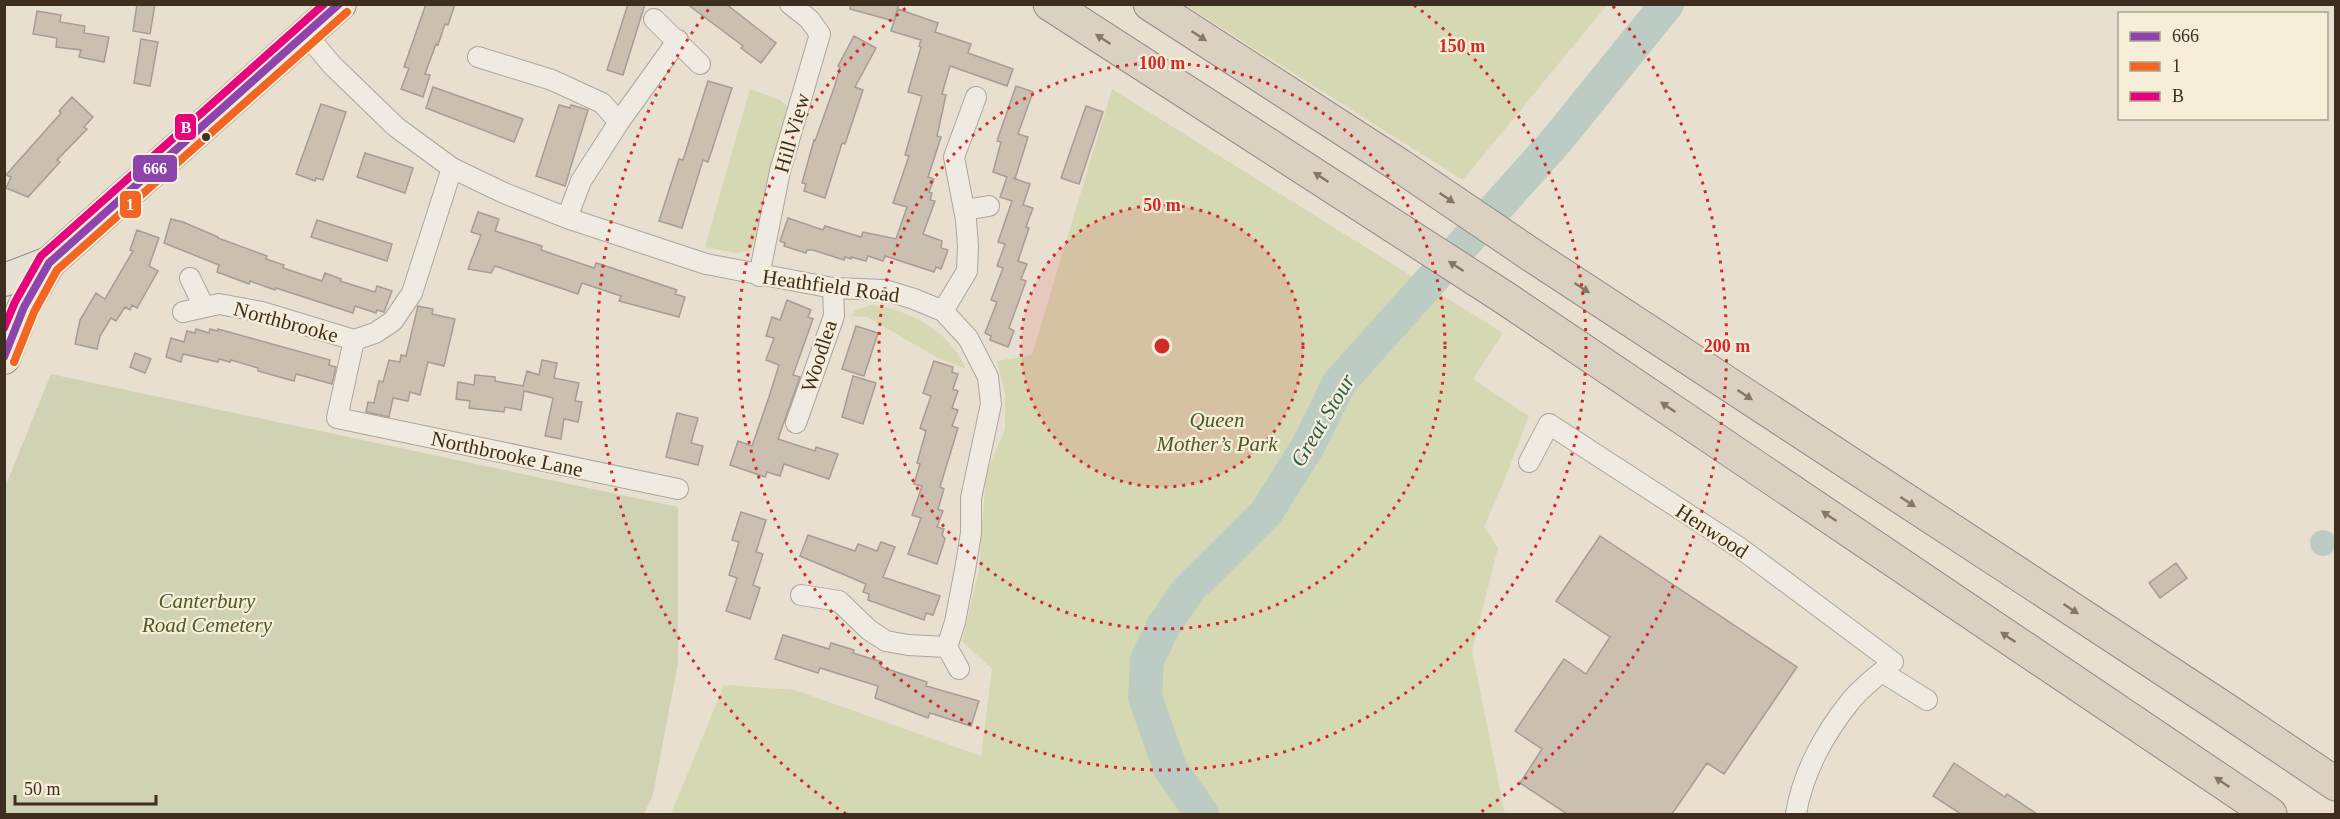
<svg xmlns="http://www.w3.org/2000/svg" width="2340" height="819" viewBox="0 0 2340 819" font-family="'Times New Roman',serif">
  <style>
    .green { fill: #d6d7b3 }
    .cemetery { fill: #d1d1b3 }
    .water { fill: #bcccc2 }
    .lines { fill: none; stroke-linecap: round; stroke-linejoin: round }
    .river { stroke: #bcccc2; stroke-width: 34 }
    .building { fill: #cbbfb2; stroke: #a89c90; stroke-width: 1.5 }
    .street-casing { stroke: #ada599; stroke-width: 22 }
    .primary-casing { stroke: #928b80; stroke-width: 34 }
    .highway-casing { stroke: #928b80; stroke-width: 35 }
    .street { stroke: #efebe3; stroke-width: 20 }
    .primary { stroke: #e6e1d4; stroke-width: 32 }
    .highway { stroke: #dad1c2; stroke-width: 33 }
    .bus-1-casing { stroke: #f7eed8; stroke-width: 12 }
    .bus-2-casing { stroke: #f7eed8; stroke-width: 12 }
    .bus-3-casing { stroke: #f7eed8; stroke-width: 12 }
    .bus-1 { stroke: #8e44ad; stroke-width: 8 }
    .bus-2 { stroke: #f26522; stroke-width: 8 }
    .bus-3 { stroke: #e5007d; stroke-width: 8 }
    .oneway { fill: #847769 }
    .ring { fill: none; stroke: #d62828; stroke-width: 3; stroke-dasharray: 3 6 }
    .bus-dot { fill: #3d2e20; stroke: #f7eed8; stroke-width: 2 }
    .labels { text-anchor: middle; stroke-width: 4.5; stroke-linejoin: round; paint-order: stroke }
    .street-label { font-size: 21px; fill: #3d2e20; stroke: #f7eed8 }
    .park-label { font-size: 21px; font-style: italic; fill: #4d5a26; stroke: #f7eed8 }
    .water-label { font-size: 22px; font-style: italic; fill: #2f5d5a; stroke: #f7eed8 }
    .centre { fill: #d62828; stroke: #f7eed8; stroke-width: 3 }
    .ring-label { font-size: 18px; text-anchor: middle; font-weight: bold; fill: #d62828; stroke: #f7eed8; stroke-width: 4.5; stroke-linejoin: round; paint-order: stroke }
    .line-badge { stroke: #f7eed8; stroke-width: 2 }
    .badge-label { font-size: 16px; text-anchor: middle; font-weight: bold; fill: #fff }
  </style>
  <rect width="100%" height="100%" fill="#e7e0d1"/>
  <path class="green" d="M1185,5h422l-144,175z
    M750,89l30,11 7,6 -31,134 -7,11 -14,2 -30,-6z
    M1112,89l391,244 -30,46 56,37 -27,70 -18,41 14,21 -26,103 33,163h-834l53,-129 71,5 186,66 11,-87 -30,-28 17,-71 7,-97 19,-44v-36l-8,-32 35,-6z
    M872,305c38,5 78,26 94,64l-28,-11 -71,-41 -16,-1 4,-6z"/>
  <path class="cemetery" d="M51,374l627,133v156l-25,132 -9,19h-639v-327z"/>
  <path class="water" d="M2310 543a13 13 0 1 1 26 0a13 13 0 1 1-26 0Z"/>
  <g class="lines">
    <path class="river" d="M1202,814l-32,-46 -25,-71 2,-37 17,-35 25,-36 77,-76 42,-67 31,-63 217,-242 111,-137"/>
  </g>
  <path class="building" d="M137,4h18l-5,30 -17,-3z
    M426,4h29l-7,21 -3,-1 -7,21 -2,-1 -11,30 5,1 -7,22 -22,-8 8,-21 -5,-1z
    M628,4h17l-22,71 -16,-5z
    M687,4h39l50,39 -15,20 -20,-15 2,-2z
    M851,4h48l-5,17 -44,-12z
    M898,9l40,14 -3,9 36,12 -3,9 45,16 -6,17 -57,-20 -8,28 4,1 -9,41 4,1 -13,40 6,2 -5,13 3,1 -2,7 5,1 -12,33 19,7 -1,7 7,2 -7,19 -5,-2 -2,5 -49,-16 -2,5 -15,-5 -2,5 -15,-4v2l-6,-2 -1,3 -31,-10h-6l-1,3 -22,-7 1,-3 -5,-2 8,-23 35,12 2,-4 36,11 2,-5 33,7 11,-32 -14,-4 16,-47 -4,-1 17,-59 -14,-4 13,-45 -2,-1 2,-6 -30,-9z
    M37,11l24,4 -1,7 25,4 -1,7 25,4 -5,25 -25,-5 2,-7 -25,-3 1,-9 -24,-4z
    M854,36l22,12 -21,39 8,3 -18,54 -3,-1 -17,55 -21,-7 2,-7 -4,-1 12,-43 1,1 20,-56 5,-18 -2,-1z
    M141,39l17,3 -8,44 -16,-3z
    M708,81l24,7 -24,74 -5,-2 -21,68 -23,-7 20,-62 4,1z
    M1016,86l17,6 -15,42 10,3 -13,42 -2,-1 17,6 -7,21 10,3 -7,19 3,1 -11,33 9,3 -6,15 5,2 -17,47 5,3 -6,16 -18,-7 1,-4 -6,-3 12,-31 -6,-2 12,-32 -6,-2 8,-22 -7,-2 14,-41 -12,-4 7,-20 -14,-5 8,-30 -4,-1z
    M433,87l90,32 -9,23 -88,-34z
    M72,97l21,20 -9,10 3,2 -30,31 3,2 -32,35 -22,-9 5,-11 -5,-2 55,-62 -2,-2z
    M321,104l25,8 -23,68 -7,-2 -1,3 -19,-7z
    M559,105l11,3 1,-3 17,5 -23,76 -29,-10z
    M1086,106l17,6 -24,72 -18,-6z
    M365,153l48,15 -8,25 -48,-16z
    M478,212l21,7 -4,12 47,15 -1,4 53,18 2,-5 7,2 74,25 -2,4 10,3 -6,20 -60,-16 2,-5 -39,-13 -4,11 -83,-28 -4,7 -23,-4 13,-34 -10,-3z
    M171,219l12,3 35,15v1l49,18 -1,3 18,6 -1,3 39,13 3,-8 16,6 -1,2 35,11 2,-6 15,5 -8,21 -7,-2 -1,3 -21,-7 -2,7 -77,-25 -1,2 -25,-9 -1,3 -32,-12 2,-7 -55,-22z
    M317,220l75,24 -5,17 -76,-24z
    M137,230l22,8 -10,28 9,5 -21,37 -5,-3 -2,5 -5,-3 -9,14 -5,-3 -11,18 -3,13 -22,-5 5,-24 16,-27 9,6 28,-48 -3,-1z
    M787,300l24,10 -3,7 5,2 -20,56 7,2 -22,62 37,12 1,-4 22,7 -9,25 -45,-15 -4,12 -13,-4 -2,5 -35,-12 8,-24 14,5 17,-49 10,-32 -13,-5 8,-22 -8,-2 6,-19 8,3z
    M418,306l15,3 -1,5 23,5 -11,47 -16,-4 -8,33 -10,-3 -2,9 -15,-3 -4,19 -23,-5 2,-10 6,1 5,-22 4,1 6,-22 11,2 1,-7 5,1z
    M856,326l22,7 -14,43 -22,-7z
    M196,329l13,4 1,-4 8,2v-2l112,31 -1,5 7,2 -4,17 -36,-10 -2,7 -36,-10v-3l-27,-8 -1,2 -11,-3 -1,3 -35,-8 -2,8 -15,-5 5,-19 13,4 3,-11 8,2z
    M135,353l16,6 -6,14 -15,-6z
    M542,360l15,3 -3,15 25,5 -4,18 7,1 -4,20 -14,-3 -3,20 -16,-3 8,-38 -29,-7 -3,19 -16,-3 -1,5 -35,-4 1,-7 -14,-2 2,-17 16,3 1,-10 20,2v4l28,5 4,-15 12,4z
    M934,361l19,6 -1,5 6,2 -5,15 5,2 -6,17 6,2 -6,16 6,2 -18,59 4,2 -6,20 5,2 -6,16 7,2 -2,6 3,4 -8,25 -29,-10 13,-36 -9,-3 10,-29 -8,-2 6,-20 -3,-1 9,-32 -6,-3 11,-32 -8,-3z
    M853,376l23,7 -13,41 -21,-7z
    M677,413l21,5 -7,25 12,3 -5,19 -32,-8z
    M741,512l25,8 -10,32 7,2 -10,31 7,3 -10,31 -24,-8 11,-33 -8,-3 10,-33 -7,-2z
    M808,535l47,16 3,-7 19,7 4,-9 14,5 -12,30 57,19 -7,19 -7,-2 -2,7 -56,-20 1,-6 -6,-2 3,-8 -66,-28z
    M1600,536l197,131 -73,107 -17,-11 -35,51h-105l-47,-31 22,-34 -27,-18 49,-72 22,15 24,-37 -54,-36z
    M2176,563l11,15 -27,20 -11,-15z
    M783,635l46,14 2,-6 23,7 -1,3 29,9 -1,5 46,15 -1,4 53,15 -8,25 -41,-13 -2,5 -53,-20 3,-12 -58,-18 -2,5 -43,-14z
    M1954,763l51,34 2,-3 30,20h-76l-28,-18z"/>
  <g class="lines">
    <g class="street-casing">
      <path id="street" d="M654,19l46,45
        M306,34l26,31 64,62 56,41 52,25 63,25 139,46 127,24 52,2 29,9 29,12 25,27 20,39 3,27 -20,94v35l-5,31 -11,58 -8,25
        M478,57l74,23 50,23 17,19
        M964,210l25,-4
        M567,218l14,-37 38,-59 59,-82
        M759,276l21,-105 40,-137 -11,-15 -19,-15
        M190,278l14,29
        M943,311l24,-40 1,-25 -2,-26 -12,-63 22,-60
        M183,312l36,-8 43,8 92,28 21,-7 18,-12 19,-28 40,-125
        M354,340l-17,78 341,71
        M796,423l38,-107 -1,-28
        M1529,462l20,-38 191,124 153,114c-14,13 -32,25 -44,41 -25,31 -47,72 -53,111
        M801,595l38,6 30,29 17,11 22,4 39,2
        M947,647l12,22
        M1882,672l45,28"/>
    </g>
    <g class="primary-casing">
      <path id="primary" d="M4,280l45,-17
        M4,358l20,-51 25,-44 291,-259"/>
    </g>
    <g class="highway-casing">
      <path id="highway" d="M1050,4l455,294 765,516
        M1150,4l249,161 134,91 690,452 113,76"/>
    </g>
    <use href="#street" class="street"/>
    <use href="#primary" class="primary"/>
    <use href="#highway" class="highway"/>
    <g class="bus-1-casing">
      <path id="bus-1" d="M4,357l20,-50 25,-44 290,-259"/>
    </g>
    <g class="bus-2-casing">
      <path id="bus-2" d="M14,362l20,-50 23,-42 290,-258"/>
    </g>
    <g class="bus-3-casing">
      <path id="bus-3" d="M4,328l11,-26 26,-46 283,-252"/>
    </g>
    <use href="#bus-1" class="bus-1"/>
    <use href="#bus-2" class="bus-2"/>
    <use href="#bus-3" class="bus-3"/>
  </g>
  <defs><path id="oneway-solid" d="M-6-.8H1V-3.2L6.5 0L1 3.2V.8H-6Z" transform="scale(1.5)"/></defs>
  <g class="oneway">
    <use href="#oneway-solid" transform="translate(1199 36) rotate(33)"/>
    <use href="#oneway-solid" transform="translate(1103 39) rotate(-147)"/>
    <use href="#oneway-solid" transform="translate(1321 177) rotate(-147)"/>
    <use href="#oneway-solid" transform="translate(1447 198) rotate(34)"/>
    <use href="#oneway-solid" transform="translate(1456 266) rotate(-147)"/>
    <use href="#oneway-solid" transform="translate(1582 288) rotate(33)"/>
    <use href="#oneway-solid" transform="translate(1745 395) rotate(33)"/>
    <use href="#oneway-solid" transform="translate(1668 407) rotate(-146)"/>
    <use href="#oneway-solid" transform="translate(1908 502) rotate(33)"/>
    <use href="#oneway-solid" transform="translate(1829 516) rotate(-146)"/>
    <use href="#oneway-solid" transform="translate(2071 609) rotate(33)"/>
    <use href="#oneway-solid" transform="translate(2008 637) rotate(-146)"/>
    <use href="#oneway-solid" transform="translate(2222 782) rotate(-146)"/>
  </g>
  <circle cx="1162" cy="346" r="141" fill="#d62828" fill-opacity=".12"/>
  <g class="ring">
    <circle cx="1162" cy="346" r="141"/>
    <circle cx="1162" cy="346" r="283"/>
    <path d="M1414 5A424 424 0 1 1 910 5"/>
    <path d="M846 814A565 565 0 0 1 711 6M1613 6A565 565 0 0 1 1478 814"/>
  </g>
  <circle class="bus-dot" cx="206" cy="137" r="5"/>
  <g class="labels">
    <g class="street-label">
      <text transform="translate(792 133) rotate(-74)" y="7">Hill View</text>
      <text transform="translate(831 286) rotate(8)" y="7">Heathfield Road</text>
      <text transform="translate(286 322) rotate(15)" y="7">Northbrooke</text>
      <text transform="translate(819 356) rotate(-72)" y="7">Woodlea</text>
      <text transform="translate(507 454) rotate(12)" y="7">Northbrooke Lane</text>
      <text transform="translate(1712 531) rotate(33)" y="7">Henwood</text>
    </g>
    <g class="park-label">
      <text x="1217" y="427">Queen<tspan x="1217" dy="24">Mother’s Park</tspan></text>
      <text x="207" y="608">Canterbury<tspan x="207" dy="24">Road Cemetery</tspan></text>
    </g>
    <g class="water-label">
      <text transform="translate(1322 420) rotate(-59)" y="8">Great Stour</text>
    </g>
  </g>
  <circle cx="1162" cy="346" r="9" class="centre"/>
  <g class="ring-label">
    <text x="1462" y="52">150 m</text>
    <text x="1162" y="69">100 m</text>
    <text x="1162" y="211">50 m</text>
    <text x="1727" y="352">200 m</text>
  </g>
  <g class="line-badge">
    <rect x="174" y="113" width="23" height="28" rx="6" fill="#e5007d"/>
    <rect x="132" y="154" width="46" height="29" rx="6" fill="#8e44ad"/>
    <rect x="119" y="190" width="23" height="29" rx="6" fill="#f26522"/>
  </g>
  <g class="badge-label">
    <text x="186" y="133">B</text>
    <text x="155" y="174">666</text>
    <text x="130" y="210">1</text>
  </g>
  <rect width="2340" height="819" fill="none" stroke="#3d2e20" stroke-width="12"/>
  <rect x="2118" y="12" width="210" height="108" fill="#f7eed8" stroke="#ada18e" stroke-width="1.5"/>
  <rect x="2130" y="32" width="30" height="9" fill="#8e44ad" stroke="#ada18e" stroke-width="1.5"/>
  <text x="2172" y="42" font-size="18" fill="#3d2e20">666</text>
  <rect x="2130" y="62" width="30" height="9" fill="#f26522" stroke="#ada18e" stroke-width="1.5"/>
  <text x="2172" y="72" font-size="18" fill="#3d2e20">1</text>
  <rect x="2130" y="92" width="30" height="9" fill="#e5007d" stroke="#ada18e" stroke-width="1.5"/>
  <text x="2172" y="102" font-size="18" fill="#3d2e20">B</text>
  <path d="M15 795v9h141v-9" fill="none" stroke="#3d2e20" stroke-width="3"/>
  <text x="24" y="795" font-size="18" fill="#3d2e20" stroke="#f7eed8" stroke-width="4.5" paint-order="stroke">50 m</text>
</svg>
